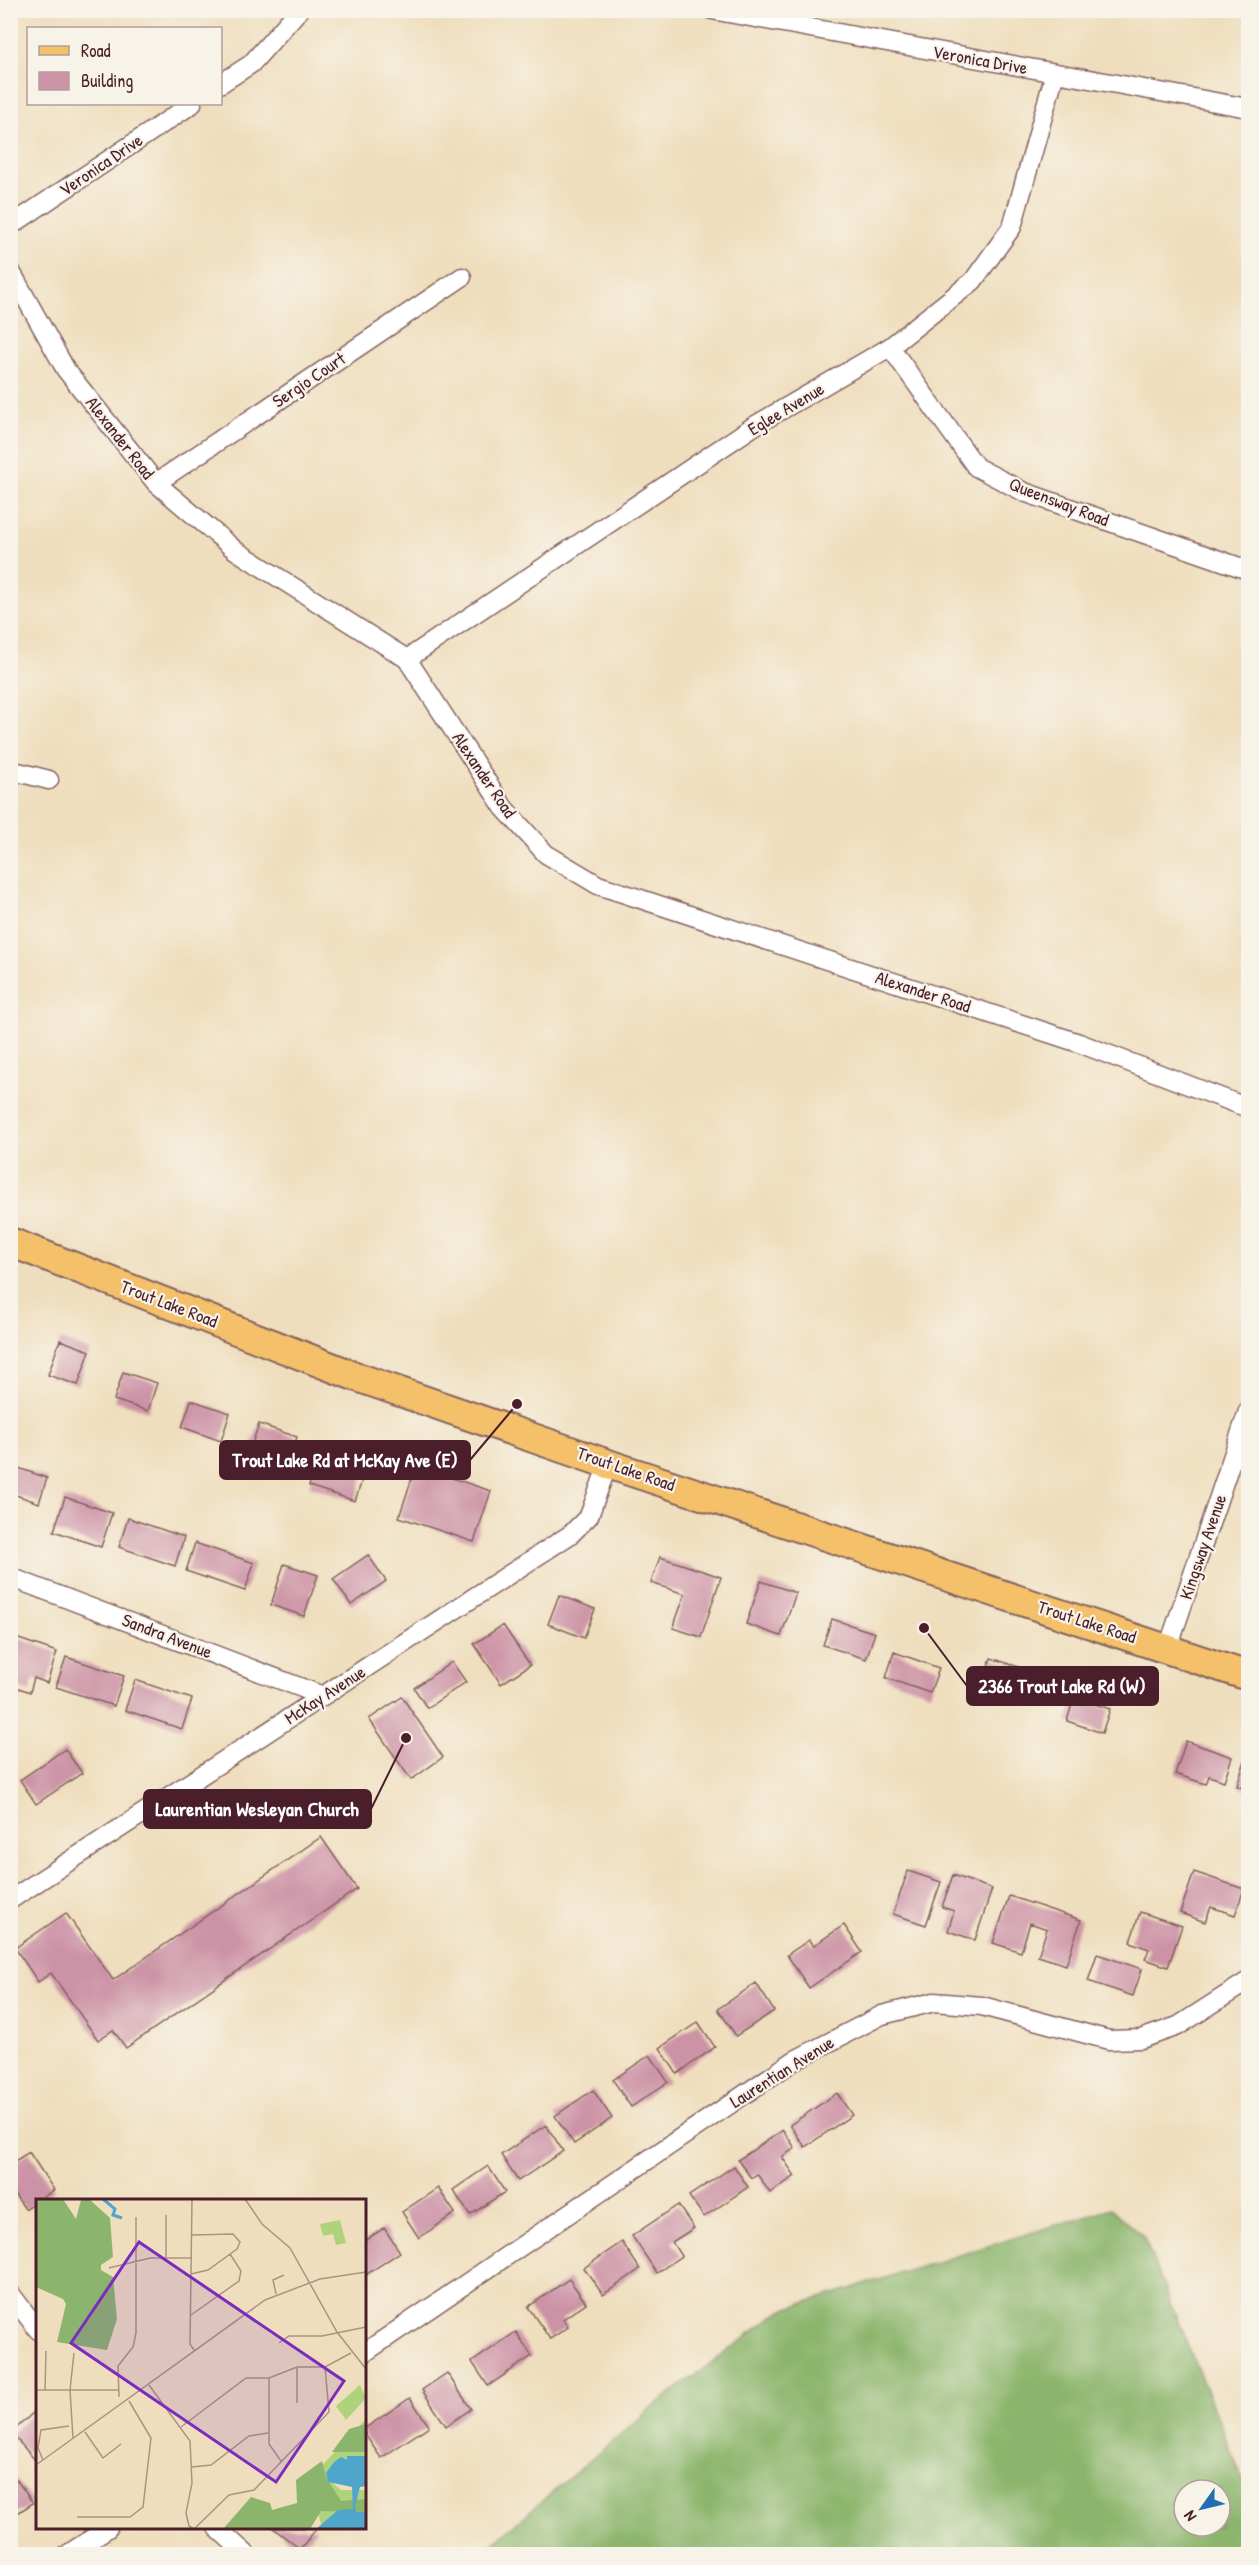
<svg xmlns="http://www.w3.org/2000/svg" width="1259" height="2565" viewBox="0 0 1259 2565" font-family="'Patrick Hand',sans-serif">
  <style>
    .forest { fill: #8bb56c; stroke: #6a6a4c; stroke-width: 1.5; fill-rule: evenodd }
    .building { fill: #cc93a6 }
    .lines { fill: none; stroke-linecap: round; stroke-linejoin: round }
    .street-casing { stroke: #84625e; stroke-width: 21 }
    .primary-casing { stroke: #84625e; stroke-width: 32 }
    .street { stroke: #fff; stroke-width: 18 }
    .primary { stroke: #f4c16a; stroke-width: 28 }
    .labels { text-anchor: middle; stroke-width: 4.5; stroke-linejoin: round; paint-order: stroke }
    .street-label { font-size: 18px; fill: #4a1f2b; stroke: #f7f3e8 }
    .inset-river { fill: none; stroke: #4ea6cb; stroke-width: 3 }
    .inset-road { fill: none; stroke: #ad9283; stroke-width: 1.5 }
    .view { fill: #7b2cbf; fill-opacity: 0.15; stroke: #7b2cbf; stroke-width: 3 }
    .inset-edge { fill: none; stroke: #4a1f2b; stroke-width: 3 }
    .leader { fill: none; stroke: #4a1f2b; stroke-width: 2 }
    .callout-dot { fill: #4a1f2b; stroke: #f7f3e8; stroke-width: 2 }
    .callout { fill: #4a1f2b; stroke: #4a1f2b; stroke-width: 2 }
    .callout-label { font-size: 20px; text-anchor: middle; font-weight: bold; fill: #fff }
  </style>
  <rect width="100%" height="100%" fill="#f7f3e8"/>
  <filter id="ink" filterUnits="userSpaceOnUse"><feTurbulence type="fractalNoise" baseFrequency=".0167" numOctaves="2"/><feDisplacementMap in="SourceGraphic" scale="12" xChannelSelector="R" yChannelSelector="G"/><feConvolveMatrix kernelMatrix="1 2 1 2 8 2 1 2 1" color-interpolation-filters="sRGB"/></filter>
  <filter id="wash" filterUnits="userSpaceOnUse"><feTurbulence type="fractalNoise" baseFrequency=".008" numOctaves="4" result="noise"/><feDisplacementMap in="SourceGraphic" scale="24" xChannelSelector="R" yChannelSelector="G"/><feGaussianBlur stdDeviation="1.35" result="paint"/><feColorMatrix in="noise" values="0 0 0 0 0 0 0 0 0 0 0 0 0 0 0 0 0 1.4 0 .05"/><feComposite in="paint" operator="in"/></filter>
  <g filter="url(#wash)">
    <rect width="100%" height="100%" fill="#efdebd"/>
    <path class="forest" d="M1111,2208l32,28 105,257v61h-768l174,-148 128,-96zM1184,2490h36v36h-36z"/>
    <g id="blocks">
      <path class="building" d="M60,1340l30,11 -12,34 -30,-10z
        M123,1372l34,11 -9,28 -34,-11z
        M191,1400l39,13 -9,28 -39,-14z
        M259,1424l38,13 -11,35 -13,-5 2,-7 -26,-8z
        M321,1451l46,15 -12,35 -46,-15z
        M10,1465l37,13 -8,25 -29,-10z
        M416,1466l75,25 -17,51 -75,-25z
        M65,1497l47,16 -11,34 -47,-16z
        M128,1518l56,19 -9,29 -56,-19z
        M195,1543l59,20 -9,28 -59,-20z
        M368,1555l18,26 -35,24 -18,-26z
        M660,1557l61,20 -20,60 -28,-9 12,-34 -34,-11z
        M284,1564l34,11 -14,41 -33,-11z
        M761,1581l35,12 -15,43 -35,-12z
        M559,1595l36,14 -11,29 -36,-14z
        M832,1619l43,14 -9,26 -43,-14z
        M503,1625l27,40 -29,19 -27,-40z
        M10,1636l47,16 -10,31 -13,-5 -4,14 -20,-7z
        M894,1652l45,16 -9,25 -44,-15z
        M66,1657l58,19 -10,30 -58,-19z
        M991,1658l28,9 -10,30 -28,-10z
        M452,1662l14,20 -39,26 -13,-20z
        M135,1680l57,19 -10,30 -57,-19z
        M402,1697l41,60 -32,23 -42,-61z
        M1074,1697l36,12 -8,24 -35,-12z
        M1186,1741l46,16 -8,24 -15,-5 -3,8 -31,-10z
        M65,1749l17,24 -46,31 -16,-24z
        M1248,1751v39l-11,-4z
        M321,1837l36,52 -231,159 -13,-18 -15,10 -47,-67 -13,9 -23,-34 51,-35 47,67z
        M908,1871l33,11 -15,43 -33,-11z
        M1194,1872l50,17 -9,26 -24,-8 -6,15 -25,-9z
        M953,1875l39,14 -17,51 -27,-9 6,-20 -12,-4z
        M1009,1896l72,24 -15,45 -28,-9 9,-27 -17,-6 -9,29 -28,-9z
        M1140,1912l42,14 -14,41 -23,-8 4,-10 -19,-7z
        M844,1925l18,27 -53,36 -22,-33 22,-15 4,6z
        M1097,1954l45,15 -9,27 -45,-15z
        M756,1983l18,28 -38,25 -18,-27z
        M698,2022l17,25 -38,27 -17,-26z
        M650,2055l18,27 -37,25 -18,-27z
        M593,2090l19,28 -38,26 -19,-28z
        M837,2093l15,22 -47,32 -15,-22z
        M546,2125l17,26 -45,30 -17,-26z
        M783,2130l12,18 -13,9 13,19 -25,17 -13,-19 -6,4 -13,-18z
        M29,2152l25,38 -29,19 -15,-21v-24z
        M488,2166l17,26 -35,23 -17,-25z
        M734,2166l14,21 -44,30 -15,-21z
        M438,2188l17,25 -36,25 -17,-26z
        M678,2205l16,23 -22,14 9,14 -24,17 -25,-37z
        M384,2228l16,24 -36,24v-35z
        M622,2242l18,27 -37,26 -19,-27z
        M569,2279l17,24 -23,16 5,8 -18,12 -22,-32z
        M516,2332l16,24 -44,30 -16,-24z
        M447,2373l24,36 -25,17 -24,-36z
        M410,2398l19,28 -48,32 -17,-25v-4z
        M34,2412l4,3v48l-27,-30z
        M16,2479l17,24 -23,15v-35z
        M273,2528h44l-17,21z"/>
    </g>
  </g>
  <g filter="url(#ink)">
    <use href="#blocks" fill-opacity="0" stroke="#84625e" stroke-width="1.5"/>
    <g class="lines">
      <g class="street-casing">
        <path id="street" d="M712,10l536,98
          M220,84l31,-20 48,-54
          M10,226l182,-122
          M10,270l56,100 90,113 79,67 172,109 97,149 42,46 52,31 481,158 169,65
          M890,347l86,120 48,25 224,78
          M156,483l306,-206
          M407,659l347,-233 136,-79 83,-66 39,-54 43,-154
          M10,770l39,10
          M10,1577l313,119
          M1168,1648l80,-237
          M10,1900l561,-366 18,-18 19,-52
          M10,2293l28,37
          M364,2353l431,-293 87,-45 52,-13 48,4 127,34 32,-1 37,-13 70,-45
          M217,2528l29,26
          M68,2554l40,-26"/>
      </g>
      <g class="primary-casing">
        <path id="primary" d="M10,1242l347,135 251,87 640,212"/>
      </g>
      <use href="#street" class="street"/>
      <use href="#primary" class="primary"/>
    </g>
  </g>
  <g class="labels">
    <g class="street-label">
      <text transform="translate(980 60) rotate(10)" y="6">Veronica Drive</text>
      <text transform="translate(101 165) rotate(-34)" y="6">Veronica Drive</text>
      <text transform="translate(309 380) rotate(-34)" y="6">Sergio Court</text>
      <text transform="translate(786 409) rotate(-31)" y="6">Eglee Avenue</text>
      <text transform="translate(120 438) rotate(52)" y="6">Alexander Road</text>
      <text transform="translate(1059 502) rotate(21)" y="6">Queensway Road</text>
      <text transform="translate(484 775) rotate(56)" y="6">Alexander Road</text>
      <text transform="translate(923 992) rotate(18)" y="6">Alexander Road</text>
      <text transform="translate(169 1304) rotate(21)" y="6">Trout Lake Road</text>
      <text transform="translate(626 1469) rotate(19)" y="6">Trout Lake Road</text>
      <text transform="translate(1203 1547) rotate(-71)" y="6">Kingsway Avenue</text>
      <text transform="translate(1087 1622) rotate(18)" y="6">Trout Lake Road</text>
      <text transform="translate(167 1636) rotate(21)" y="6">Sandra Avenue</text>
      <text transform="translate(325 1695) rotate(-33)" y="6">McKay Avenue</text>
      <text transform="translate(782 2072) rotate(-32)" y="6">Laurentian Avenue</text>
    </g>
  </g>
  <g transform="translate(36 2199)">
    <rect width="330" height="330" fill="#efdebd"/>
    <path d="M304,21l6,23 -10,2 -3,-11 -10,2 -3,-12zM324,186l6,13 -20,22 -10,-14zM330,220v41l-37,20 12,10h25v27l-44,11 -13,-49z" fill="#afd37c"/>
    <path d="M0,0h27l13,20 5,-19 8,-1 21,19 3,39 -12,8v5l12,7 4,42 -10,31 -50,-8 9,-38 -3,-5 -27,-12zM330,225v28h-34l17,-23zM286,262l4,16 15,24 25,-2v13l-45,-1 -11,18h-87l28,-32 19,6 2,7 25,-7 -1,-23z" fill="#8bb56c"/>
    <path d="M311,257h19v30l-6,1 -5,19 1,6h10v17h-50l22,-19 15,-1 -1,-22 -24,-5 -2,-9 8,-11 7,-5 6,3z" fill="#4ea6cb"/>
    <path class="inset-river" d="M67,0l12,10 -2,6 9,3"/>
    <path class="inset-road" d="M156,0l-2,145 4,6M209,0l17,25 28,24 47,84 29,37M130,16v43M73,69l41,-10h42M155,75l17,-4 29,-21 3,-7 -7,-8 -41,1M240,95l-3,-14 11,-5M155,116l48,-34 2,-10 -11,-17M243,144l10,-7h33l44,-9M233,179v66l12,17M113,186l41,56 2,42 -6,30 3,13 5,3 35,-34 25,-5 75,-78 -4,-45M0,191h82M9,191l1,-39M83,198l-1,-31 15,-19 3,-14v-116M261,204v-36M145,228l65,-49h23l28,-11h28l26,-14M49,233l18,26 18,-14M37,239l-3,-48 4,-37M7,261l-5,-12 3,-18 28,-4M0,266l229,-165 55,-21 46,-7M156,268l19,-2 38,-29 19,-3M41,318h53l13,-10 8,-69 -22,-37"/>
    <path class="view" d="M103,43l205,139 -68,101 -205,-139z"/>
    <rect width="330" height="330" class="inset-edge"/>
  </g>
  <path class="leader" d="M517 1404L470 1460M924 1628L967 1686M406 1738L371 1809"/>
  <g class="callout-dot">
    <circle cx="517" cy="1404" r="6"/>
    <circle cx="924" cy="1628" r="6"/>
    <circle cx="406" cy="1738" r="6"/>
  </g>
  <g class="callout">
    <rect x="220" y="1441" width="250" height="38" rx="6"/>
    <rect x="967" y="1667" width="191" height="38" rx="6"/>
    <rect x="144" y="1790" width="227" height="38" rx="6"/>
  </g>
  <g class="callout-label">
    <text x="345" y="1467">Trout Lake Rd at McKay Ave (E)</text>
    <text x="1062" y="1693">2366 Trout Lake Rd (W)</text>
    <text x="257" y="1816">Laurentian Wesleyan Church</text>
  </g>
  <rect width="1259" height="2565" fill="none" stroke="#f7f3e8" stroke-width="36"/>
  <rect x="27" y="27" width="195" height="78" fill="#f7f3e8" stroke="#b29e9c" stroke-width="1.5"/>
  <rect x="39" y="46" width="30" height="9" fill="#f4c16a" stroke="#b29e9c" stroke-width="1.5"/>
  <text x="81" y="57" font-size="18" fill="#4a1f2b">Road</text>
  <rect x="39" y="72" width="30" height="18" fill="#cc93a6" stroke="#b29e9c" stroke-width="1.5"/>
  <text x="81" y="87" font-size="18" fill="#4a1f2b">Building</text>
  <g transform="translate(1202 2508) rotate(236)"><circle r="28" fill="#f7f3e8" stroke="#b29e9c" stroke-width="1.5"/>
  <path d="M0-4.5L10 22L0 15L-10 22Z" fill="#1f6fb2"/>
  <text y="-9" font-size="16" font-weight="bold" text-anchor="middle" fill="#4a1f2b">N</text>
  </g>
</svg>
